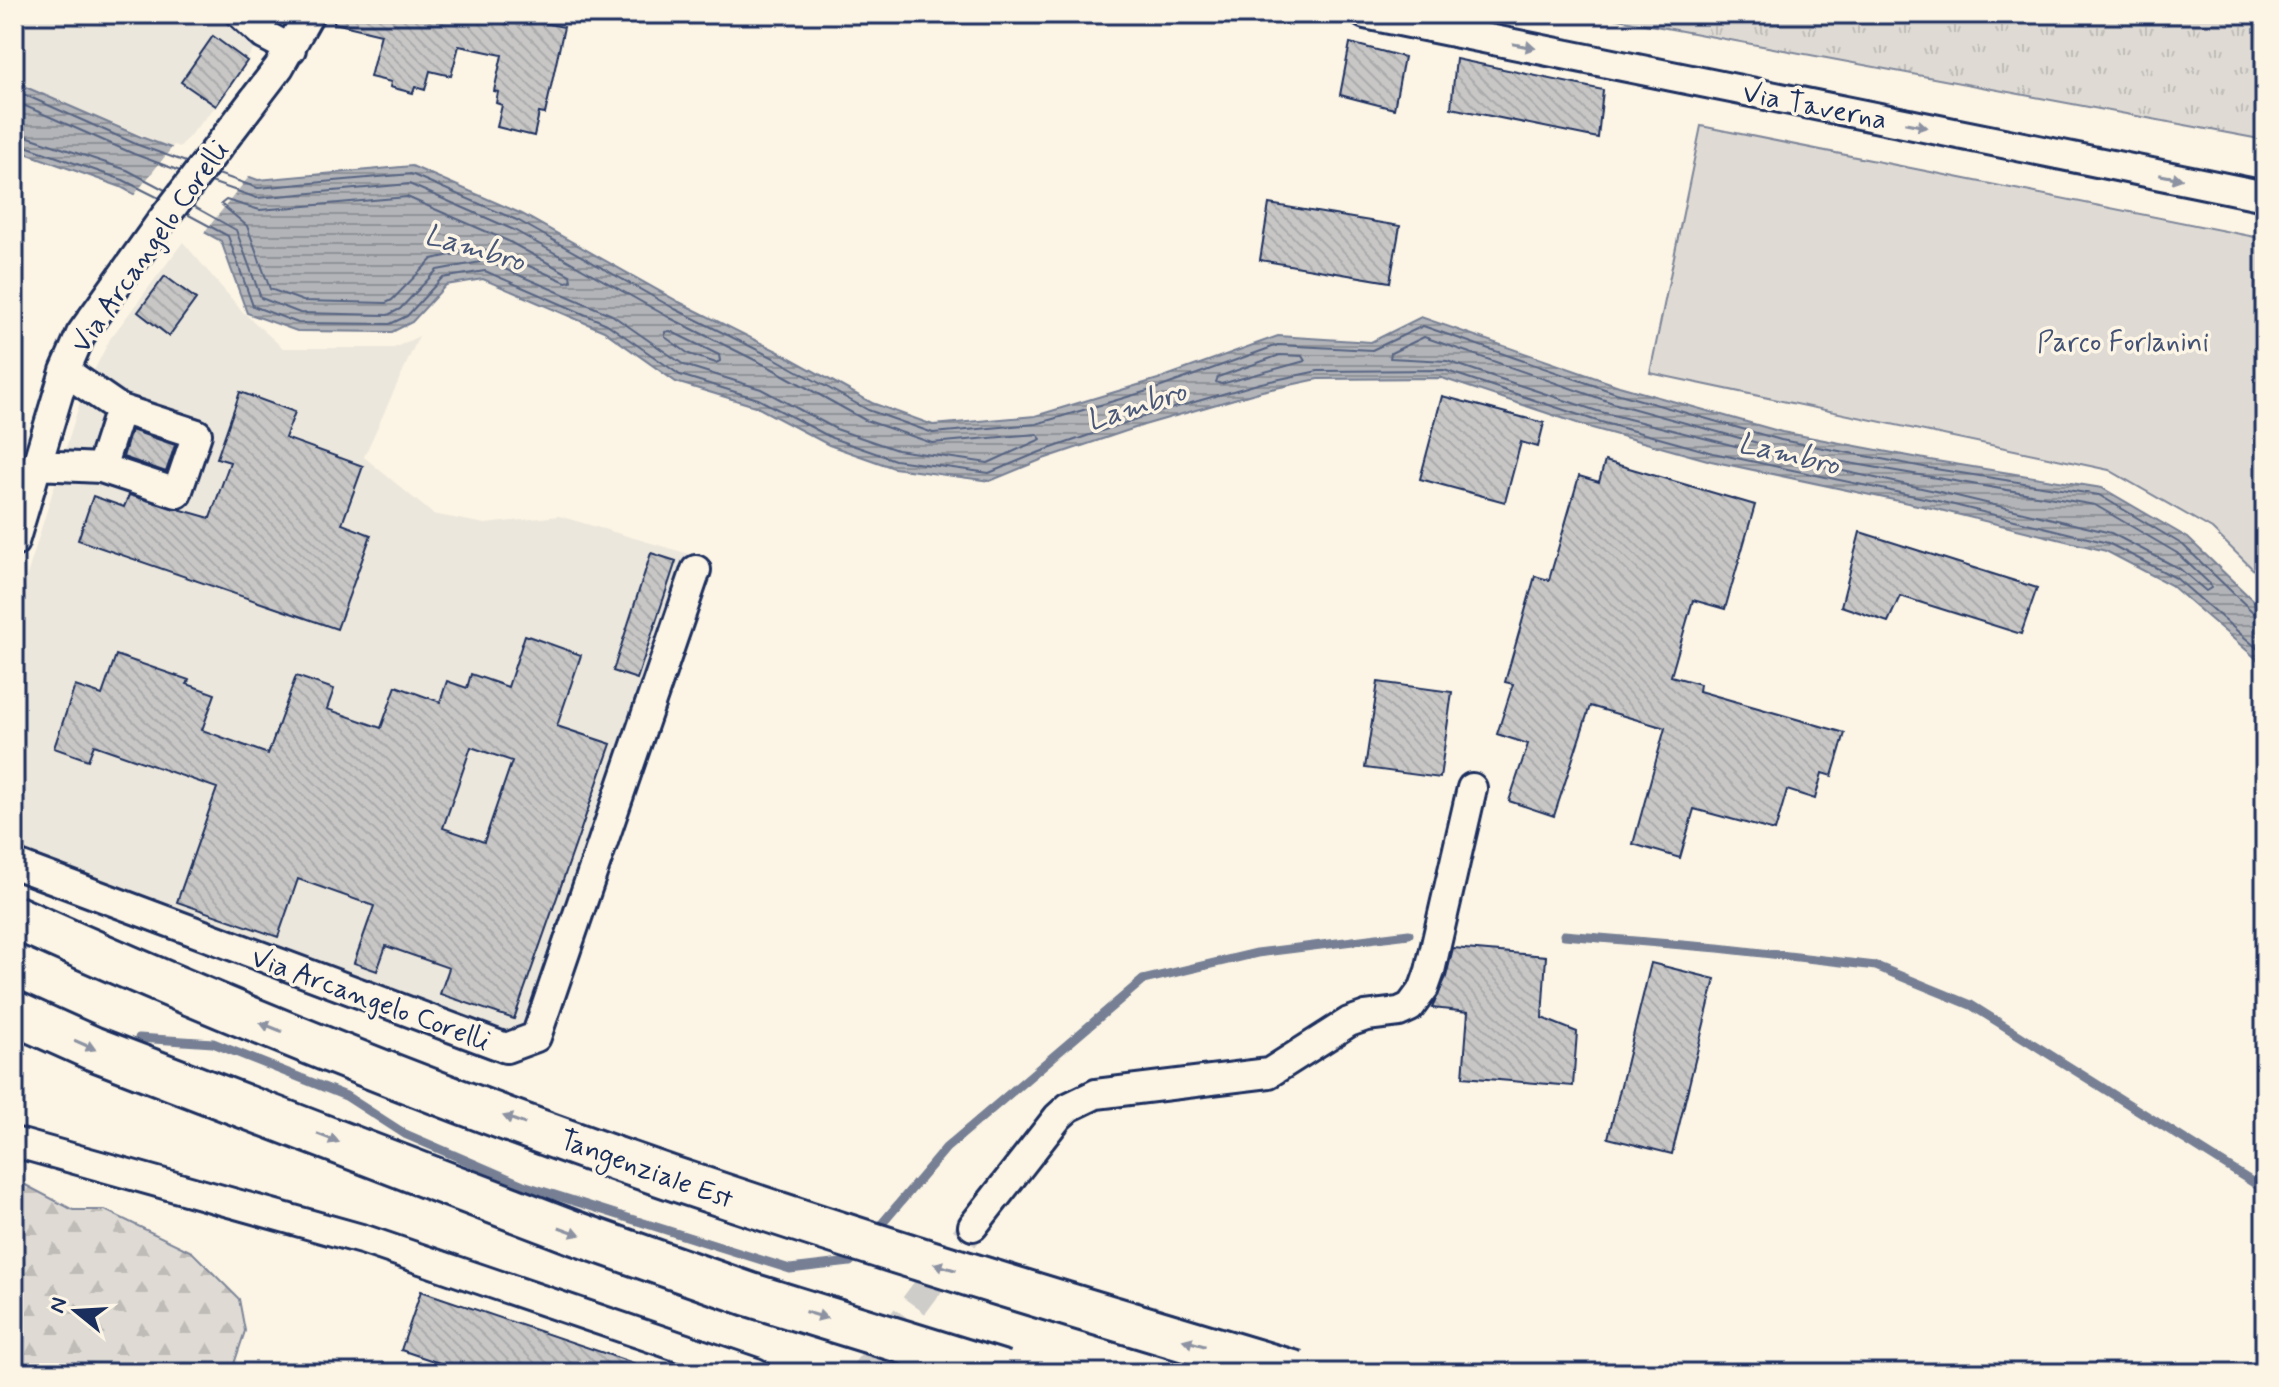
<svg xmlns="http://www.w3.org/2000/svg" width="2279" height="1387" viewBox="0 0 2279 1387" font-family="Mynerve,sans-serif">
  <style>
    .built { fill: #ece7dc }
    .grass { fill: url(#grass-tufts); stroke: #7d8599; stroke-width: 2 }
    .forest { fill: url(#forest-firs); stroke: #7d8599; stroke-width: 2 }
    .green { fill: #dfdbd4; stroke: #7d8599; stroke-width: 2 }
    .water { fill: url(#water-rules); stroke: #767f94; stroke-width: 2 }
    .pier { fill: #fcf5e5 }
    .lines { fill: none; stroke-linecap: round; stroke-linejoin: round }
    .shore { stroke: #576482; stroke-width: 2 }
    .stream { stroke: #767f94; stroke-width: 9 }
    .building { fill: url(#building-back-hatch); stroke: #1b2f5e; stroke-width: 2; fill-rule: evenodd }
    .minor-tunnel { stroke: #cfcdca; stroke-width: 28; stroke-dasharray: 28 14; stroke-linecap: butt }
    .minor-casing { stroke: #1b2f5e; stroke-width: 34 }
    .minor { stroke: #fcf5e5; stroke-width: 28 }
    .highway-bridge-casing { stroke: #1b2f5e; stroke-width: 48; stroke-linecap: butt }
    .highway-bridge { stroke: #fcf5e5; stroke-width: 42 }
    .oneway { fill: #8c92a2 }
    .labels { text-anchor: middle; stroke-width: 7; stroke-linejoin: round; paint-order: stroke }
    .street-label { font-size: 28px; fill: #1b2f5e; stroke: #fcf5e5 }
    .park-label { font-size: 28px; fill: #425176; stroke: #fcf5e5 }
    .water-label { font-size: 30px; font-style: italic; fill: #485779; stroke: #fcf5e5 }
  </style>
  <defs>
    <pattern id="grass-tufts" width="24" height="20" patternUnits="userSpaceOnUse" patternTransform="scale(2)"><rect width="24" height="20" fill="#dfdbd4"/><path d="M3 7l-1-3M5 7V3M7 7l1-3M15 17l-1-3M17 17v-4M19 17l1-3" fill="none" stroke="#bfbcb8"/></pattern>
    <pattern id="forest-firs" width="22" height="20" patternUnits="userSpaceOnUse" patternTransform="scale(2)"><rect width="22" height="20" fill="#dfdbd4"/><path d="M5 1l3.5 6h-7zM16 11l3.5 6h-7z" fill="#bfbcb8"/></pattern>
    <pattern id="water-rules" width="6" height="5" patternUnits="userSpaceOnUse" patternTransform="scale(2)"><rect width="6" height="5" fill="#b2b4b8"/><path d="M0 2.5h6" fill="none" stroke="#909399"/></pattern>
    <pattern id="building-back-hatch" width="6" height="6" patternUnits="userSpaceOnUse" patternTransform="scale(2)"><rect width="6" height="6" fill="#c8c7c6"/><path d="M-1 5l2 2M0 0l6 6M5-1l2 2" fill="none" stroke="#ababac"/></pattern>
  </defs>
  <rect width="100%" height="100%" fill="#fcf5e5"/>
  <filter id="ink" filterUnits="userSpaceOnUse"><feTurbulence type="fractalNoise" baseFrequency=".0125" numOctaves="2"/><feDisplacementMap in="SourceGraphic" scale="16" xChannelSelector="R" yChannelSelector="G"/><feConvolveMatrix kernelMatrix="1 2 1 2 8 2 1 2 1" color-interpolation-filters="sRGB"/></filter>
  <g filter="url(#ink)">
    <path class="built" d="M14,14h263l-61,92 -39,44 -163,-68z
      M183,242l60,70 40,36h111l25,-12 -55,121 69,57 52,10 74,-8 137,40 -166,475 -24,11 -492,-185v-231l14,-54 55,-180 27,-53z"/>
    <path class="grass" d="M1591,14h674v126z"/>
    <path class="forest" d="M14,1179l59,31h32l87,42 47,47 6,32 -14,42h-217z"/>
    <path class="green" d="M1701,126l564,113v342l-53,-52 -103,-59 -459,-97z"/>
    <path class="water" d="M14,82l127,55 117,43 154,-14 110,48 157,88 100,50 93,51 61,22 102,-9 123,-37 120,-43 93,6 50,-25 198,69 163,46 148,28 172,28 86,50 77,74v54l-94,-81 -65,-34 -170,-42 -225,-48 -119,-33 -150,-50 -124,1 -56,12 -118,34 -101,34 -53,22 -96,-13 -65,-23 -74,-39 -79,-24 -72,-51 -121,-52 -37,6 -34,37 -20,10 -95,-1 -50,-18 -26,-72 -100,-54 -107,-38z"/>
    <path class="pier" d="M174,145l78,28 -50,62 -70,-37z"/>
    <g class="lines">
      <path class="shore" d="M14,90l124,55 48,17
        M14,101l120,53 46,17
        M14,132l113,38 38,20
        M14,142l109,38 36,18
        M218,174l40,14 153,-14 108,47 156,88 101,50 92,51 65,23 103,-9 125,-37 117,-42 94,5 51,-24 193,67 165,47 148,28 170,27 84,50 73,70 9,2
        M407,197l101,44 62,34 1,6 -5,1 -72,-31 -15,-2 -47,10 -40,41 -6,3 -83,-2 -33,-12 -23,-63 -26,-22 5,-4 34,10z
        M193,206l43,24 25,68 39,15 88,2 12,-6 37,-39 49,-9 126,54 72,50 77,24 75,40 61,21 91,13 53,-24 -4,-5 -105,9 -67,-23 -94,-52 -101,-50 -156,-88 -105,-46 -152,14 -46,-16
        M187,214l41,22 25,70 45,17 92,1 17,-8 35,-38 43,-7 122,53 73,51 78,24 74,39 63,22 94,13 51,-21 102,-35 119,-34 57,-12 126,-1 150,50 119,33 225,48 170,42 68,35 89,77
        M670,331l49,24 1,6 -4,2 -27,-9 -24,-17v-5z
        M1424,337l189,66 152,42 2,5 -4,3 -166,-42 -150,-50 -57,-3 1,-5z
        M1280,355l22,1 3,5 -84,23 -5,-2 2,-5z
        M1814,457l281,48 82,48 33,31 1,4 -5,3 -26,-22 -69,-36 -171,-41 -125,-27 -3,-4z"/>
      <path class="stream" d="M1564,935l154,13 158,18 95,39 294,185
        M139,1038l74,5 133,53 59,38 118,51 267,84 60,-7 8,-9
        M875,1232l71,-84 197,-168 114,-27 152,-19"/>
    </g>
    <path class="building" d="M335,14h127l47,10 1,-8 54,11 -19,87 -6,-1 -5,23 -37,-9 5,-22 -6,-2 2,-11 -4,-1 8,-36 -43,-9 -8,30 -21,-5 -5,19 -10,-3 -2,6 -23,-6 1,-5 -21,-5 11,-43 -47,-11z
      M213,36l34,25 -31,45 -35,-24z
      M1350,43l54,14 -10,52 -54,-14z
      M1456,59l147,31 -5,48 -147,-30z
      M1269,204l131,22 -10,56 -130,-22z
      M165,276l31,23 -27,37 -31,-24z
      M240,392l55,20 -10,26 78,28 -21,58 29,11 -34,94 -259,-89 15,-44 31,11 5,-12 81,23 20,-56 -13,-4z
      M1442,396l102,27 -6,24 -17,-5 -16,60 -85,-23z
      M131,430l44,15 -9,27 -43,-15z
      M1605,461l150,44 -30,104 -32,-9 -22,76 29,8 -1,7 146,42 -13,43 -10,-3 -7,26 -28,-9 -12,41 -81,-22 -14,49 -47,-14 32,-116 -75,-22 -36,110 -45,-15 19,-57 -31,-10 16,-50 -8,-2 30,-106 14,4 30,-104 20,6z
      M1860,532l177,56 -16,46 -121,-38 -12,26 -47,-16z
      M651,553l25,8 -39,118 -24,-8z
      M525,635l56,20 -24,71 54,18 -97,275 -74,-25 9,-26 -63,-22 -9,25 -23,-8 20,-57 -76,-27 -20,58 -101,-35 40,-114 -123,-43 -6,15 -34,-12 21,-62 27,9 14,-40 73,25 -2,4 28,10 -13,36 66,24 28,-78 38,13 -7,20 54,19 15,-42 44,16 7,-21 20,7 4,-14 37,13zM471,747l41,14 -28,81 -41,-14z
      M1378,682l74,10 -12,86 -75,-10z
      M1453,948l93,8 -4,62 35,14 -4,54 -110,-9 5,-65 -36,-4 14,-31z
      M1651,963l64,16 -43,175 -64,-16z
      M421,1291l230,78v4h-182l-68,-23z"/>
    <g class="lines">
      <path class="minor-tunnel" d="M864,1373l109,-147"/>
      <g class="minor-casing">
        <path id="minor" d="M241,14l23,21 27,14
          M1365,14l900,182
          M37,465l64,3 76,25 20,-59 -77,-25 -55,-38
          M101,468l19,-59
          M14,542l51,-171 16,-37 79,-111 119,-156 30,-53
          M14,864l492,184 30,-11 160,-467
          M14,1142l351,98 391,133
          M973,1226l85,-109 11,-10 27,-13 173,-21 80,-51 17,-6 33,-4 11,-5 14,-19 6,-17 42,-183"/>
      </g>
      <use href="#minor" class="minor"/>
      <g class="highway-bridge-casing">
        <path id="highway-bridge" d="M14,917c235,105 475,201 720,282 186,62 374,118 562,174
          M14,1013l78,35 483,185 173,61 256,79"/>
      </g>
      <use href="#highway-bridge" class="highway-bridge"/>
    </g>
    <defs><path id="oneway-solid" d="M-6-.8H1V-3.2L6.5 0L1 3.2V.8H-6Z" transform="scale(2)"/></defs>
    <g class="oneway">
      <use href="#oneway-solid" transform="translate(1524 46) rotate(11)"/>
      <use href="#oneway-solid" transform="translate(1916 125) rotate(11)"/>
      <use href="#oneway-solid" transform="translate(2171 177) rotate(11)"/>
      <use href="#oneway-solid" transform="translate(271 1027) rotate(-158)"/>
      <use href="#oneway-solid" transform="translate(85 1045) rotate(24)"/>
      <use href="#oneway-solid" transform="translate(514 1120) rotate(-160)"/>
      <use href="#oneway-solid" transform="translate(328 1138) rotate(21)"/>
      <use href="#oneway-solid" transform="translate(570 1231) rotate(20)"/>
      <use href="#oneway-solid" transform="translate(945 1267) rotate(-163)"/>
      <use href="#oneway-solid" transform="translate(816 1315) rotate(17)"/>
      <use href="#oneway-solid" transform="translate(1194 1343) rotate(-164)"/>
    </g>
  </g>
  <g class="labels">
    <g class="street-label">
      <text transform="translate(1815 105) rotate(11)" y="10">Via Taverna</text>
      <text transform="translate(149 246) rotate(-55)" y="10">Via Arcangelo Corelli</text>
      <text transform="translate(371 998) rotate(20)" y="10">Via Arcangelo Corelli</text>
      <text transform="translate(647 1168) rotate(20)" y="10">Tangenziale Est</text>
    </g>
    <g class="park-label">
      <text x="2123" y="351">Parco Forlanini</text>
    </g>
    <g class="water-label">
      <text transform="translate(475 247) rotate(16)" y="10">Lambro</text>
      <text transform="translate(1136 405) rotate(-18)" y="10">Lambro</text>
      <text transform="translate(1789 453) rotate(13)" y="10">Lambro</text>
    </g>
  </g>
  <rect width="2279" height="1387" fill="none" stroke="#fcf5e5" stroke-width="48"/>
  <rect x="24" y="24" width="2231" height="1339" fill="none" stroke="#1b2f5e" stroke-width="3" filter="url(#ink)"/>
  <g transform="translate(76 1311) rotate(288)" stroke="#fcf5e5" stroke-width="6" paint-order="stroke">
  <path d="M0-6L14 30L0 20L-14 30Z" fill="#1b2f5e"/>
  <text y="-12" font-size="22" font-weight="bold" text-anchor="middle" fill="#1b2f5e">N</text>
  </g>
</svg>
